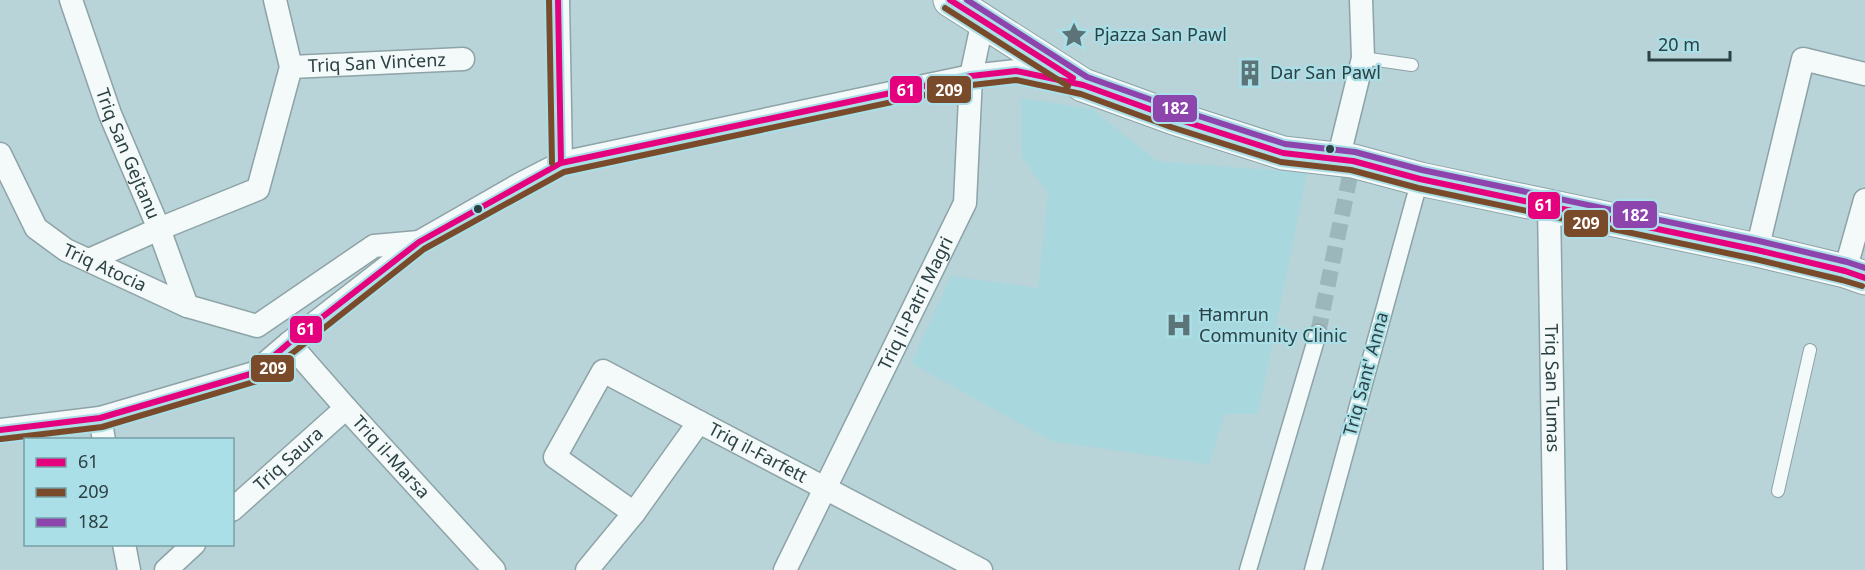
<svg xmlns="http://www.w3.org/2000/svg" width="1865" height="570" viewBox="0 0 1865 570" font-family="'Noto Sans',sans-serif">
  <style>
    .built { fill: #a8d7de }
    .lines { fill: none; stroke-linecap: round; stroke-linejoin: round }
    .pedestrian-tunnel { stroke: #9cb7bb; stroke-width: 16; stroke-dasharray: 16 8; stroke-linecap: butt }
    .service-casing { stroke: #8da3a6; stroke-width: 14 }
    .pedestrian-casing { stroke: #8da3a6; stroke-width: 19 }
    .minor-casing { stroke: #8da3a6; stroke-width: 25 }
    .secondary-casing { stroke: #8da3a6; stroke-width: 35 }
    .service { stroke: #f4f9f9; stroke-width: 12 }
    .pedestrian { stroke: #f4f9f9; stroke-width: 16 }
    .minor { stroke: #f4f9f9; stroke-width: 22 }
    .secondary { stroke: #f4f9f9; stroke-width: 33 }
    .bus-1-casing { stroke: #aadfe7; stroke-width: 10 }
    .bus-2-casing { stroke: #aadfe7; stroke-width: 10 }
    .bus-3-casing { stroke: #aadfe7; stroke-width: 10 }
    .bus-1 { stroke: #e5007d; stroke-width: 6 }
    .bus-2 { stroke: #7a4b2a; stroke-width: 6 }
    .bus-3 { stroke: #8e44ad; stroke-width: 6 }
    .bus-dot { fill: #2b4144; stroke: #aadfe7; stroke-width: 2 }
    .labels { text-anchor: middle; stroke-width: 4.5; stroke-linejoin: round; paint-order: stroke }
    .poi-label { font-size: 18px; fill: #2b4144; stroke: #aadfe7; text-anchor: start }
    .street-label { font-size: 18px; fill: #2b4144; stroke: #aadfe7 }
    .line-badge { stroke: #aadfe7; stroke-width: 2 }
    .badge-label { font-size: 16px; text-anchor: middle; font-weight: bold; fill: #fff }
  </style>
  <rect width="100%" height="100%" fill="#b8d4d9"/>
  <path class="built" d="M1021,98l71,11 65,52 150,12 -49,241h-33l-16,50 -158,-23 -140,-78 40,-87 87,12 10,-95 -26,-35z"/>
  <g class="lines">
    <path class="pedestrian-tunnel" d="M1318,333l35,-172"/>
    <g class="service-casing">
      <path id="service" d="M1363,58l49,7
        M1778,491l32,-141"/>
    </g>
    <g class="pedestrian-casing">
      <path id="pedestrian" d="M1248,570l70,-237
        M1313,570l107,-391"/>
    </g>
    <g class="minor-casing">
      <g id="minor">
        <path id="s1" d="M71,0l39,114 49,115 28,77"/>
        <path d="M558,0l3,163"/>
        <path id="s2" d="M291,67l172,-8"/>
        <path id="s3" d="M0,154l36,74 30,22 121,56 70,20 117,-80 45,-4"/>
        <path d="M1338,160l25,-102 -2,-58"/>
        <path id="s4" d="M1549,205l6,365"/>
        <path d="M1757,250l46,-191 62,15"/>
        <path d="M89,260l70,-31 99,-40 33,-122 -16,-67"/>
        <path d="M1845,271l20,-71"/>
        <path id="s5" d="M289,343l57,65 148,162"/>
        <path d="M100,418l4,22"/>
        <path d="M0,430l100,-12 154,-45 35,-30 130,-101 103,-59 39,-20 410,-87 45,-5 50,10"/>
        <path id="s6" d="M232,510l114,-102"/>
        <path d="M634,513l-79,-56 48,-86 96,51"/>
        <path d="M124,544l5,26"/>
        <path d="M166,570l28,-26"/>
        <path id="s7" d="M587,570l47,-57 65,-91 282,148"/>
        <path id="s8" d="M785,570l180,-367 6,-127 12,-56"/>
      </g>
    </g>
    <g class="secondary-casing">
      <path id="secondary" d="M950,0l133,85 91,33 109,35 70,8 67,18 337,71 88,21 20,7"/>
    </g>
    <use href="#service" class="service"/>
    <use href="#pedestrian" class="pedestrian"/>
    <use href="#minor" class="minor"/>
    <use href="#secondary" class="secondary"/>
    <g class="bus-1-casing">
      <path id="bus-1" d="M558,0l3,163
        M950,0l123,78
        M0,430l100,-12 154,-45 35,-30 130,-101 142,-79 410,-87 45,-5 67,14 91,33 109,35 70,8 67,18 337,71 88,21 20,7"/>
    </g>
    <g class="bus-2-casing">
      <path id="bus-2" d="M549,0l3,163
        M945,8l123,78
        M1,439l101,-12 155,-46 167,-132 140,-77 408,-87 44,-5 65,14 90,33 110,35 70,8 67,18 337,71 87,21 20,6"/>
    </g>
    <g class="bus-3-casing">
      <path id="bus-3" d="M967,0l120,77 90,32 108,35 70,8 67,18 337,71 88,21 18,6"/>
    </g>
    <use href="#bus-1" class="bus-1"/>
    <use href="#bus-2" class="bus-2"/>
    <use href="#bus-3" class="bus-3"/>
  </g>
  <defs>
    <g id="sight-bare" transform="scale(2.07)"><path d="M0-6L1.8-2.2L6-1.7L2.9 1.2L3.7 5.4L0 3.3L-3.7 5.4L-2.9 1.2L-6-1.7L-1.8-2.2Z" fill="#5c7478" stroke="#aadfe7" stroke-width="2.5" paint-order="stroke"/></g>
    <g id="building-bare" transform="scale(2.07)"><path d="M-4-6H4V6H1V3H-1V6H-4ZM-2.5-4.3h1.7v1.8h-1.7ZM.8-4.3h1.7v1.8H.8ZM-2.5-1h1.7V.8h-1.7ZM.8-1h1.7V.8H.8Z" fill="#5c7478" stroke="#aadfe7" stroke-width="2.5" paint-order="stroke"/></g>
    <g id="hospital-bare" transform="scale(2.07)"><path d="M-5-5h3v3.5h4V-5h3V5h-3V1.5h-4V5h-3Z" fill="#5c7478" stroke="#aadfe7" stroke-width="2.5" paint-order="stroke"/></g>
  </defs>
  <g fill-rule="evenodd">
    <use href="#sight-bare" x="1074" y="35"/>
    <use href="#building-bare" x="1250" y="73"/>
    <use href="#hospital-bare" x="1179" y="325"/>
  </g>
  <g class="bus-dot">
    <circle cx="1330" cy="149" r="5"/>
    <circle cx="478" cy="209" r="5"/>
  </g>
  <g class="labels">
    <g class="poi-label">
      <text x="1094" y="41">Pjazza San Pawl</text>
      <text x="1270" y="79">Dar San Pawl</text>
      <text x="1199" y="321">Ħamrun<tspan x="1199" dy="21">Community Clinic</tspan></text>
    </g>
    <g class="street-label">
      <text dy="6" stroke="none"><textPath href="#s2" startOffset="86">Triq San Vinċenz</textPath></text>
      <text dy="6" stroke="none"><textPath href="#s1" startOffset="164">Triq San Gejtanu</textPath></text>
      <text dy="6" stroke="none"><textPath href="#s3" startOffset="162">Triq Atocia</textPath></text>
      <text dy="6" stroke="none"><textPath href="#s8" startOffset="297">Triq il-Patri Magri</textPath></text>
      <text transform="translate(1366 374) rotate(-75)" y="6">Triq Sant' Anna</text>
      <text dy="6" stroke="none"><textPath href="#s4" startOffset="183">Triq San Tumas</textPath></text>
      <text dy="6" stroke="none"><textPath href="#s7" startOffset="252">Triq il-Farfett</textPath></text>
      <text dy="6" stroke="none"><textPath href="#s5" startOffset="153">Triq il-Marsa</textPath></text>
      <text dy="6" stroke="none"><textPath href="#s6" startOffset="76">Triq Saura</textPath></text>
    </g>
  </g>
  <g class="line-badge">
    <rect x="889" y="75" width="34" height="29" rx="6" fill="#e5007d"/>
    <rect x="926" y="75" width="46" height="29" rx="6" fill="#7a4b2a"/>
    <rect x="1152" y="94" width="46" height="29" rx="6" fill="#8e44ad"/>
    <rect x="1527" y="191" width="34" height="29" rx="6" fill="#e5007d"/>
    <rect x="1612" y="200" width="46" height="29" rx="6" fill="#8e44ad"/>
    <rect x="1563" y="209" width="46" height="29" rx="6" fill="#7a4b2a"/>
    <rect x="289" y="315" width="34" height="29" rx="6" fill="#e5007d"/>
    <rect x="250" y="354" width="45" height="29" rx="6" fill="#7a4b2a"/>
  </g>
  <g class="badge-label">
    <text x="906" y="96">61</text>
    <text x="949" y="96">209</text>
    <text x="1175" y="114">182</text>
    <text x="1544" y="211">61</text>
    <text x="1635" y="221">182</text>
    <text x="1586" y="229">209</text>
    <text x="306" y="335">61</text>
    <text x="273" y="374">209</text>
  </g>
  <rect x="24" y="438" width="210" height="108" fill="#aadfe7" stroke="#77a0a6" stroke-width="1.5"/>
  <rect x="36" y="458" width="30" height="9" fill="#e5007d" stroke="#77a0a6" stroke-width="1.5"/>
  <text x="78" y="468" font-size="18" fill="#2b4144">61</text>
  <rect x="36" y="488" width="30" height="9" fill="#7a4b2a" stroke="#77a0a6" stroke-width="1.5"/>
  <text x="78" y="498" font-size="18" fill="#2b4144">209</text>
  <rect x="36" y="518" width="30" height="9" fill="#8e44ad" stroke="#77a0a6" stroke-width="1.5"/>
  <text x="78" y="528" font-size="18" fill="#2b4144">182</text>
  <path d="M1649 51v9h81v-9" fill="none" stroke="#2b4144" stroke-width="3"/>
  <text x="1658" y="51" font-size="18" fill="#2b4144" stroke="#aadfe7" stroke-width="4.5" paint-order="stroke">20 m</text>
</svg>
